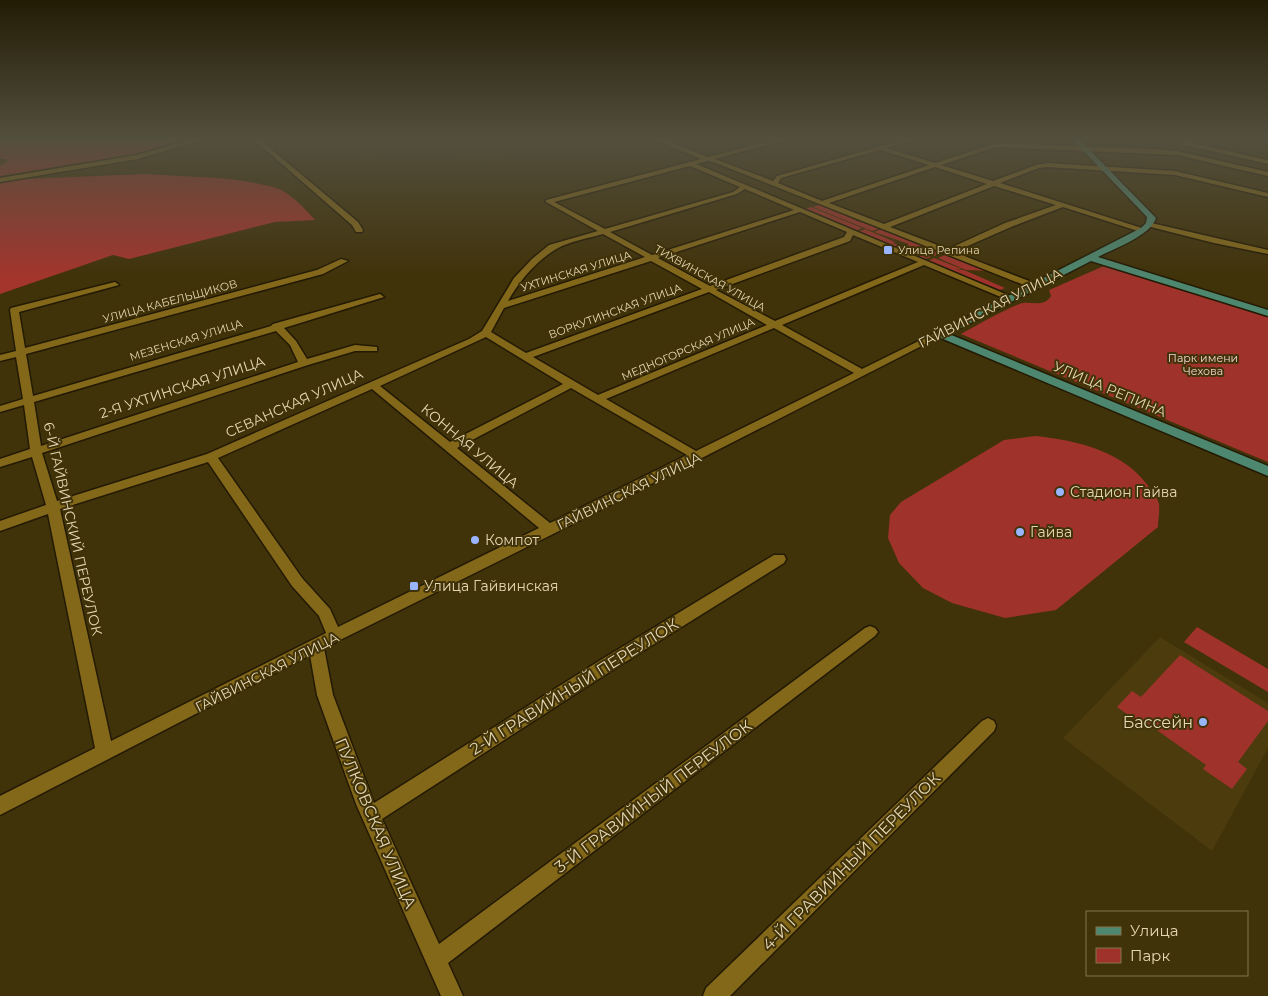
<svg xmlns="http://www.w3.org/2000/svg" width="1268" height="996" viewBox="0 0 1268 996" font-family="Montserrat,sans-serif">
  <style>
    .built { fill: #4b3b0d }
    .green { fill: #9f332b }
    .forest { fill: #a4352d }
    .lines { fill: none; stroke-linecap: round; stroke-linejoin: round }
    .minor-casing { stroke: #231a04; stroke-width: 3 }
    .major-casing { stroke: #231a04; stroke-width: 3 }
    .minor { fill: #84681a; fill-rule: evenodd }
    .major { fill: #4e8770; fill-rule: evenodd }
    .poi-dot { fill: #99b5fd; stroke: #403209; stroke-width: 2 }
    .labels { text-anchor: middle; stroke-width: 4; stroke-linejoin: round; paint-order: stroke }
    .far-poi-label { font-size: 11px; fill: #e6d7b4; stroke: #403209; text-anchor: start }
    .far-street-label { font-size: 11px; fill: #e6d7b4; stroke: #403209 }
    .far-park-label { font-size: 11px; fill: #f4d5d0; stroke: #403209 }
    .street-label { font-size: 14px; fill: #e6d7b4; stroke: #403209 }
    .poi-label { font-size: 14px; fill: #e6d7b4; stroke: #403209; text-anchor: start }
    .near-street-label { font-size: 16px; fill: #e6d7b4; stroke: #403209 }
    .near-poi-label { font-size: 16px; fill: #e6d7b4; stroke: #403209; text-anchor: end }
  </style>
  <rect width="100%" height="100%" fill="#403209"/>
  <path class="built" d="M339,138h228l4,2 -102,23 -36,-20 -70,14z
    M1160,637l108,66v45l-56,103 -149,-113z"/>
  <path class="green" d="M821,204l36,17 23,7 -8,3 -59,-24z
    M811,207l51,21 -6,3 -51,-22z
    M865,229l30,13 -2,1 38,14 -6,2 -67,-27z
    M882,229l61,24 -9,3 -27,-11 2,-1 -35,-12z
    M947,254l44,17 -25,-1 -28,-12z
    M934,258l28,11h-8l10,1 41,18 -5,2 -72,-29z
    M1104,266l164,51v145l-307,-128c11,-6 53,-30 62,-31 11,-1 21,4 28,-7l-2,-6z
    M1035,436c42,4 92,16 116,54 3,4 7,9 8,14 1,7 -1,16 -1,23l-102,83 -51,8 -53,-15 -29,-15 -24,-25 -11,-25 2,-23 11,-13 103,-62z
    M1197,627l71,42v23l-84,-50z
    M1180,655l88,56v10l-30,41 9,7 -15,20 -29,-20 3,-4 -59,-42 -3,3 -27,-19 15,-16 9,6z"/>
  <path class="forest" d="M0,138h186l-47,15 -139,23v-10l9,-6 -9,-2z
    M144,174c40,3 94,2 132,14 15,5 29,21 39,32l-40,2 -146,37 -16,-4 -113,39v-111l25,-4z"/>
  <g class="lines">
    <g class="minor-casing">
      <path id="minor" d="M198,138h10l-70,21 -138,23v-4l137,-23z
        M252,138h6l100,84 5,8 -1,2h-6l-4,-7z
        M650,138h8l50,19 74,-19h10l-77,21 58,22 4,-5 132,-38h10l-33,10 49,15 61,-20 160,6 21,2 91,21v4l-91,-21 -181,-8 -55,18 52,16 43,-16 11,-2 128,8 93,22v4l-93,-22 -128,-8 -8,1 -39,15 148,47 -7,2 -78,-25 -52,20 -57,25 83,32v4l-3,1 -318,-126 -8,-2 -12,3 319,134 -7,2 -84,-35 -142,60 80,44 75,-37 3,-1 5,3 -390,199 -231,115 9,47 41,108 225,-142 175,-106h10l2,4 -2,4 -173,108 -229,148 57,125 426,-316 5,-2 5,2 3,4 -3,4 -427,327 15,33h-22l-85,-192 -39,-109 -7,-40 -310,160v-19l95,-48 -47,-234 -48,17v-10l46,-16 -14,-48 -32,10v-8l30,-10 -6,-44 -24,7v-6l23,-7 -7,-42 -16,4v-6l16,-4 -6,-41 1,-2 104,-26 4,3 -100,27 6,36 292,-78 24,-11 7,2 -25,13 -297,80 7,42 238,-70 2,-2 107,-30 4,3 -100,31 12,13 11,18 48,-14 22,2v4h-22l-47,14 -266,88 15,48 150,-47 262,-115 13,-8 32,-53 18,-19 17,-14 49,-14 -52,-29v-2l155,-41zM880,150l49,15 -107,36 -44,-18 3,-5zM690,166l50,21 -7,5 -128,37 -51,-27zM935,167l52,17 -103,40 -55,-21zM994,186l62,19 -51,18 -57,26 -58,-22zM745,189l49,21 -142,45 -42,-23 127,-38zM800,212l47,20 -3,5 -134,49 -52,-28zM603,234l42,23 -137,44c12,-21 29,-41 50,-53 13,-7 31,-10 45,-14zM853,235l65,27 -143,59 -59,-31 134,-49zM651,261l51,28 -176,64 -35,-21 13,-24zM709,292l58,33 -169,70 -65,-38zM774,328l80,45 -158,78 -90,-52zM276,331l14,14 8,17 -257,84 -7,-44zM486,337l77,47 -113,58 -70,-56zM571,388l116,67 -137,68 -93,-75zM372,389l167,139 -201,99 -8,-18 -28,-31 -84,-120zM208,462l84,124 27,30 7,17 -215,108 -51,-232z
        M1183,141l85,19v4l-87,-20z
        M1147,222l121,28v4l-54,-11 -67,-17z
        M988,718l6,3 2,5 -2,5 -264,265h-27l3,-8 276,-267z"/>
    </g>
    <g class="major-casing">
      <path id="major" d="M1071,138h7l78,80c-6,18 -41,30 -58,39l170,53v6l-177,-55 -142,73 319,132v10l-332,-140 -2,-2 207,-106 5,-5 1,-6z"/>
    </g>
    <use href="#minor" class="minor"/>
    <use href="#major" class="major"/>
  </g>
  <linearGradient id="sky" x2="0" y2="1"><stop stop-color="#231c05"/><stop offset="0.5" stop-color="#534f3e"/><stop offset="1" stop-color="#534f3e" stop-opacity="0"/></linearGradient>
  <rect width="1268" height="278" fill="url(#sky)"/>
  <g class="poi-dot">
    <rect x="883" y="245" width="10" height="10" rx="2.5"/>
    <circle cx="1060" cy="492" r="5"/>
    <circle cx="1020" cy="532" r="5"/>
    <circle cx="475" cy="540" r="5"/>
    <rect x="409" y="581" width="10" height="10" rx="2.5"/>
    <circle cx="1203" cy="722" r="5"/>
  </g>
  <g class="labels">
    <g class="far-poi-label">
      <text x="898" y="254">Улица Репина</text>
    </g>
    <g class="far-street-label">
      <text transform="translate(576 271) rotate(-17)" y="4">УХТИНСКАЯ УЛИЦА</text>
      <text transform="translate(710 278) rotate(29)" y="4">ТИХВИНСКАЯ УЛИЦА</text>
      <text transform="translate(170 301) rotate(-15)" y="4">УЛИЦА КАБЕЛЬЩИКОВ</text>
      <text transform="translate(615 311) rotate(-20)" y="4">ВОРКУТИНСКАЯ УЛИЦА</text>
      <text transform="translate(186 340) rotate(-17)" y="4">МЕЗЕНСКАЯ УЛИЦА</text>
      <text transform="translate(688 349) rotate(-23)" y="4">МЕДНОГОРСКАЯ УЛИЦА</text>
    </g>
    <g class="far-park-label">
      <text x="1203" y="362">Парк имени<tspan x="1203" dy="13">Чехова</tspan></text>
    </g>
    <g class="street-label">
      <text transform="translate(990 308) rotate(-27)" y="5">ГАЙВИНСКАЯ УЛИЦА</text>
      <text transform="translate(182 387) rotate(-18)" y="5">2-Я УХТИНСКАЯ УЛИЦА</text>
      <text transform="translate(1110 389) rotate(23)" y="5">УЛИЦА РЕПИНА</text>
      <text transform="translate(294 403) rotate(-24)" y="5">СЕВАНСКАЯ УЛИЦА</text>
      <text transform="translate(470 446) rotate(40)" y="5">КОННАЯ УЛИЦА</text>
      <text transform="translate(629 491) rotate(-26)" y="5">ГАЙВИНСКАЯ УЛИЦА</text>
      <text transform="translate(73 529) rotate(77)" y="5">6-Й ГАЙВИНСКИЙ ПЕРЕУЛОК</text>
      <text transform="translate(267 672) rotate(-27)" y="5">ГАЙВИНСКАЯ УЛИЦА</text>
    </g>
    <g class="poi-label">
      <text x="1070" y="497">Стадион Гайва</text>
      <text x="1030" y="537">Гайва</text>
      <text x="485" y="545">Компот</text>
      <text x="424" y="591">Улица Гайвинская</text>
    </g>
    <g class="near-street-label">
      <text transform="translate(574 686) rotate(-32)" y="6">2-Й ГРАВИЙНЫЙ ПЕРЕУЛОК</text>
      <text transform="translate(653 796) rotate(-37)" y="6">3-Й ГРАВИЙНЫЙ ПЕРЕУЛОК</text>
      <text transform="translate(376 823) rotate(67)" y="6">ПУЛКОВСКАЯ УЛИЦА</text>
      <text transform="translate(851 861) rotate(-45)" y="6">4-Й ГРАВИЙНЫЙ ПЕРЕУЛОК</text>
    </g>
    <g class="near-poi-label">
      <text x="1193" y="728">Бассейн</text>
    </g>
  </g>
  <rect x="1086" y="911" width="162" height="65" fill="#403209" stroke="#82744d"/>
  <rect x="1096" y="927" width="25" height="8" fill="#4e8770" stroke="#82744d"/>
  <text x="1130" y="936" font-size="15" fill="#e6d7b4">Улица</text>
  <rect x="1096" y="948" width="25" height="15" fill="#9f332b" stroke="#82744d"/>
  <text x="1130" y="961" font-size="15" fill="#e6d7b4">Парк</text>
</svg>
